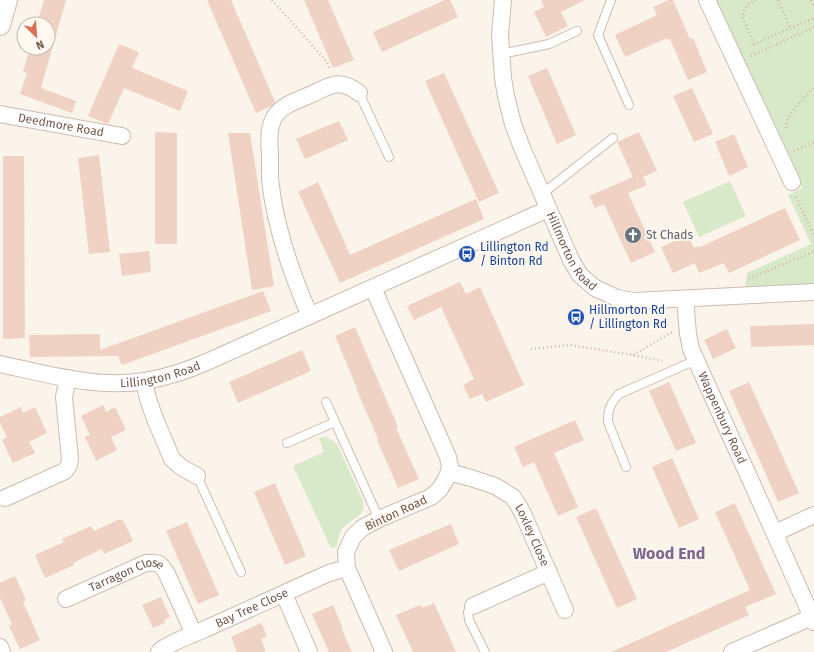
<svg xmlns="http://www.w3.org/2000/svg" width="814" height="652" viewBox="0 0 814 652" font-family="'Fira Sans',sans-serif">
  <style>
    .green { fill: #d7e9c9 }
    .building { fill: #efd2c3 }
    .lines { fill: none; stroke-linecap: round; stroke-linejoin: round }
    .service-casing { stroke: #cdbbb0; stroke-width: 10 }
    .minor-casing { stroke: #cdbbb0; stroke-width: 18 }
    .tertiary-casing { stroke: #cdbbb0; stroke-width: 22 }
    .path { stroke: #d4b5a6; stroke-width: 2.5; stroke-dasharray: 1 3; stroke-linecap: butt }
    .service { stroke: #fff; stroke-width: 8 }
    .minor { stroke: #fff; stroke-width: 16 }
    .tertiary { stroke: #fff; stroke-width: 20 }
    .labels { text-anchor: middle; stroke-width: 4; stroke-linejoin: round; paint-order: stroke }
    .street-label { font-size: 12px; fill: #755a4e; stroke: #fef8f0 }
    .worship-label { font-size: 12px; fill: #5b616d; stroke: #fef8f0; text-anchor: start }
    .transit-label { font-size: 12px; fill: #164399; stroke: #fef8f0; text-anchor: start }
    .district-label { font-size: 16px; font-weight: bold; fill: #806690; stroke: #fef8f0 }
  </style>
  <rect width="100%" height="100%" fill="#fbf4ea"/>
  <path class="green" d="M711,0h103v288l-70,5 3,-20 64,-29 -23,-49 14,-7 -20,-37z
    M730,181l16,35 -47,21 -16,-35z
    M325,437c6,2 9,4 13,9l25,55c3,17 -11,16 -20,27 -4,5 -5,12 -6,18l-6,2 -38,-82 31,-14 -5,-14z"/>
  <path class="building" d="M44,0h22l-25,88 35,13 -4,12 -52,-19 7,-21 -4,-1 7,-24h18v-24h-11z
    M207,0h24l44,102 -4,4 -15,7z
    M304,0h24l26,60 -21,8z
    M445,0h5l8,17 -76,35 -9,-20z
    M541,0h44l-24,12 7,14 -22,11 -12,-25 10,-5z
    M669,0h4l17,39 3,-1 14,34 -19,8 -18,-41 -2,1 -1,-2 -42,19 -10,-22 42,-20 -4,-8z
    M119,44l20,8 -7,16 56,23 -8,20 -56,-23 -16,36 -20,-8z
    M547,68l29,67 -19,9 -29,-68z
    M444,73l55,120 -20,9 -54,-121z
    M692,88l21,46 -19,8 -21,-46z
    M339,121l9,19 -43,19 -9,-20z
    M155,132l22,1v111h-22z
    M639,132l18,39 -14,6 4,8 -19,8 27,59 -24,11 -27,-59 -9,4 -6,-12 44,-19 -16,-35z
    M228,133h22l24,153 -22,4z
    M734,134l14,33 -19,9 -14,-34z
    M99,155l11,97 -21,2 -11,-96z
    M3,156h21l1,182 -22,1z
    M318,182l32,73 126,-56 8,20 -144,64 -42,-91z
    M785,208l15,32 -71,33 -5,-10 -25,10 -4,-10 -22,10 -12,-26 27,-12 6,13 5,-2 1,1z
    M149,251l2,21 -29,4 -3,-22z
    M460,282l6,12 14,-7 44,98 -38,17 -4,-8 -12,5 -7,-14 11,-6 -33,-72 -27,13 -7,-14z
    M263,291l8,20 -149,54 -4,-9 -88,1 -1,-22 71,-1v16z
    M814,324v21l-63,2 -1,-21z
    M355,327l43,100 -2,1 23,51 -21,9 -21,-48 1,-1 -22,-51h1l-22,-52z
    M727,329l9,19 -23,11 -9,-19z
    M302,350l9,21 -73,32 -9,-21z
    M669,382l27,61 -20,8 -27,-60z
    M749,382l50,111 -21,9 -49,-111z
    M103,405l3,7 9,-5 11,23 -15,7 6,13 -21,11 -11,-24 5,-2 -9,-19z
    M21,407l2,6 12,-6 12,26 -18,9 6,11 -22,10 -11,-23 5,-3 -7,-14v-6z
    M575,420l9,20 -30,13 24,54 -20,9 -24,-54 -11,5 -9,-20z
    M672,458l27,61 -20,9 -27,-61z
    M275,483l31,73 -21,9 -31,-73z
    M735,503l41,91 -31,13 4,8 -83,37h-55l139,-62 -35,-78z
    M596,508l41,91 -20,9 -41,-91z
    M118,520h5l10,21 -29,13 -2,-5 -29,14 1,2 -29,13 -10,-23 29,-13 -2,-3 29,-13 3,5z
    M187,522l32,73 -21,9 -32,-73z
    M451,524l8,20 -60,27 -10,-21z
    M15,576l11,24 -3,2 17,38 -20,9 -11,-23 3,-2 -12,-26v-15z
    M161,597l9,20 -6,3 1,3 -12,5 -11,-23z
    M434,603l22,49h-43l-17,-37 24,-10 2,3z
    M333,605l10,24 -1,1 10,22h-23l-17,-38z
    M261,623l6,13 -6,3 5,13h-29l-6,-15z"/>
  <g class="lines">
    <g class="service-casing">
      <path id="service" d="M611,0l-13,35 31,70
        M501,54l48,-10 28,-13
        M359,93l30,64
        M542,194l71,-56
        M326,402l53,117
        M287,443l48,-21
        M626,467l-18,-45c0,-13 2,-18 11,-28l77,-34
        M197,476l44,96
        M473,606l-5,6 1,8 16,32"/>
    </g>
    <g class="minor-casing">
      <g id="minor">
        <path id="s1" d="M503,0l-3,35 3,43 3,18 7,28 9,24 49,112 9,15 15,13 22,10 17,3 180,-9"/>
        <path d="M707,0l85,182"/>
        <path id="s2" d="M0,114l122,22"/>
        <path d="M373,288l75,169 2,9 -1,6 -3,7 -6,10 -9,8 -52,22 -17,9 -9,9 -7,15 1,16 37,84"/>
        <path id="s3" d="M685,299l3,35 3,15c41,91 83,182 123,273"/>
        <path d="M310,316c-19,-43 -35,-89 -40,-137 0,-8 0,-16 0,-24 -1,-14 -2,-28 5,-39 8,-12 24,-16 37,-22 19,-9 28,-16 47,-1"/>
        <path id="s4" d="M0,364c47,10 97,25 145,17 23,-4 44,-11 64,-20l339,-152"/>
        <path d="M144,381l4,18 7,20 17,40 9,8 16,9"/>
        <path id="s5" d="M449,472l22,6 24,8 18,11 7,11 4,8 41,94"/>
        <path d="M5,498l60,-27 4,-6 1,-6 -6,-62 4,-19"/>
        <path d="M775,533l39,-18"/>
        <path d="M284,594l25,58"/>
        <path id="s6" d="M66,599l80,-36c14,-1 14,0 21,11l27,60"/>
        <path d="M473,606l76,-34"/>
        <path d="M0,647l2,5"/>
        <path id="s7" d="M159,652c6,-7 34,-18 44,-22 42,-19 84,-38 126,-57l18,-5"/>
        <path d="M732,652l80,-35"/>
      </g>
    </g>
    <g class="tertiary-casing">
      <path id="tertiary" d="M0,25l7,-25"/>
    </g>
    <path class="path" d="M272,0l55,62 3,8
      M756,0l-9,5 -5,11 12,28 60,-26
      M778,0l12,27
      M811,0l3,7
      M751,56l63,-29
      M786,128c0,-16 19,-29 28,-41
      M794,151l20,-9
      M796,197l18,38
      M749,278l65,-26
      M531,349l39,-4 63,10 29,6
      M633,355l39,-23"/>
    <use href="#service" class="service"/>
    <use href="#minor" class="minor"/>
    <use href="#tertiary" class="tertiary"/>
  </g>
  <defs>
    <g id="church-disc" transform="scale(0.9)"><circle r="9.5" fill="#6b7280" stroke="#fef8f0"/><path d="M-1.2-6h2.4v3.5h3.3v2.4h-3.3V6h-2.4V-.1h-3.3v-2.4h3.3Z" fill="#fff"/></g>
    <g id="bus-disc" transform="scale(0.9)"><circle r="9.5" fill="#1a4fb4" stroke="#fef8f0"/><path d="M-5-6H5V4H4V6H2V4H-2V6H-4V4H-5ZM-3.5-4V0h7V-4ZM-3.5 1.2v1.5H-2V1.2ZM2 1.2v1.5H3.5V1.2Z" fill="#fff"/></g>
  </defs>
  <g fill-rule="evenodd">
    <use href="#church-disc" x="633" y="235"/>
    <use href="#bus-disc" x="467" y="254"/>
    <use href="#bus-disc" x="576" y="317"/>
  </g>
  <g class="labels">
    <g class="street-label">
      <text dy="4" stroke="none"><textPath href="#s2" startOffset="62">Deedmore Road</textPath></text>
      <text dy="4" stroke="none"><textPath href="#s1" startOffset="266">Hillmorton Road</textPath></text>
      <text dy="4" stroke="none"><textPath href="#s4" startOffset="163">Lillington Road</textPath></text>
      <text dy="4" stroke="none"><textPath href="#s3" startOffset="126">Wappenbury Road</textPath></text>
      <text transform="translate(396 513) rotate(-25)" y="4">Binton Road</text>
      <text dy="4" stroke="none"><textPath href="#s5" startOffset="112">Loxley Close</textPath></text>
      <text dy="4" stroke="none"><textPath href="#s6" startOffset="66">Tarragon Close</textPath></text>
      <text dy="4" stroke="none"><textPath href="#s7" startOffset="103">Bay Tree Close</textPath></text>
    </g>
    <g class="worship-label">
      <text x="646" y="239">St Chads</text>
    </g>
    <g class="transit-label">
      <text x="480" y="251">Lillington Rd<tspan x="480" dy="14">/ Binton Rd</tspan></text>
      <text x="589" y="314">Hillmorton Rd<tspan x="589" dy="14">/ Lillington Rd</tspan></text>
    </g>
    <g class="district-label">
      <text x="669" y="559">Wood End</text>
    </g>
  </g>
  <g transform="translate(36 36) rotate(155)"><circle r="19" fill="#fef8f0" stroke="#c7b9af"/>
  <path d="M0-3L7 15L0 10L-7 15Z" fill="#dd6e58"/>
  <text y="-6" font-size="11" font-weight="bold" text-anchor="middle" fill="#755a4e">N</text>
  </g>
</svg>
